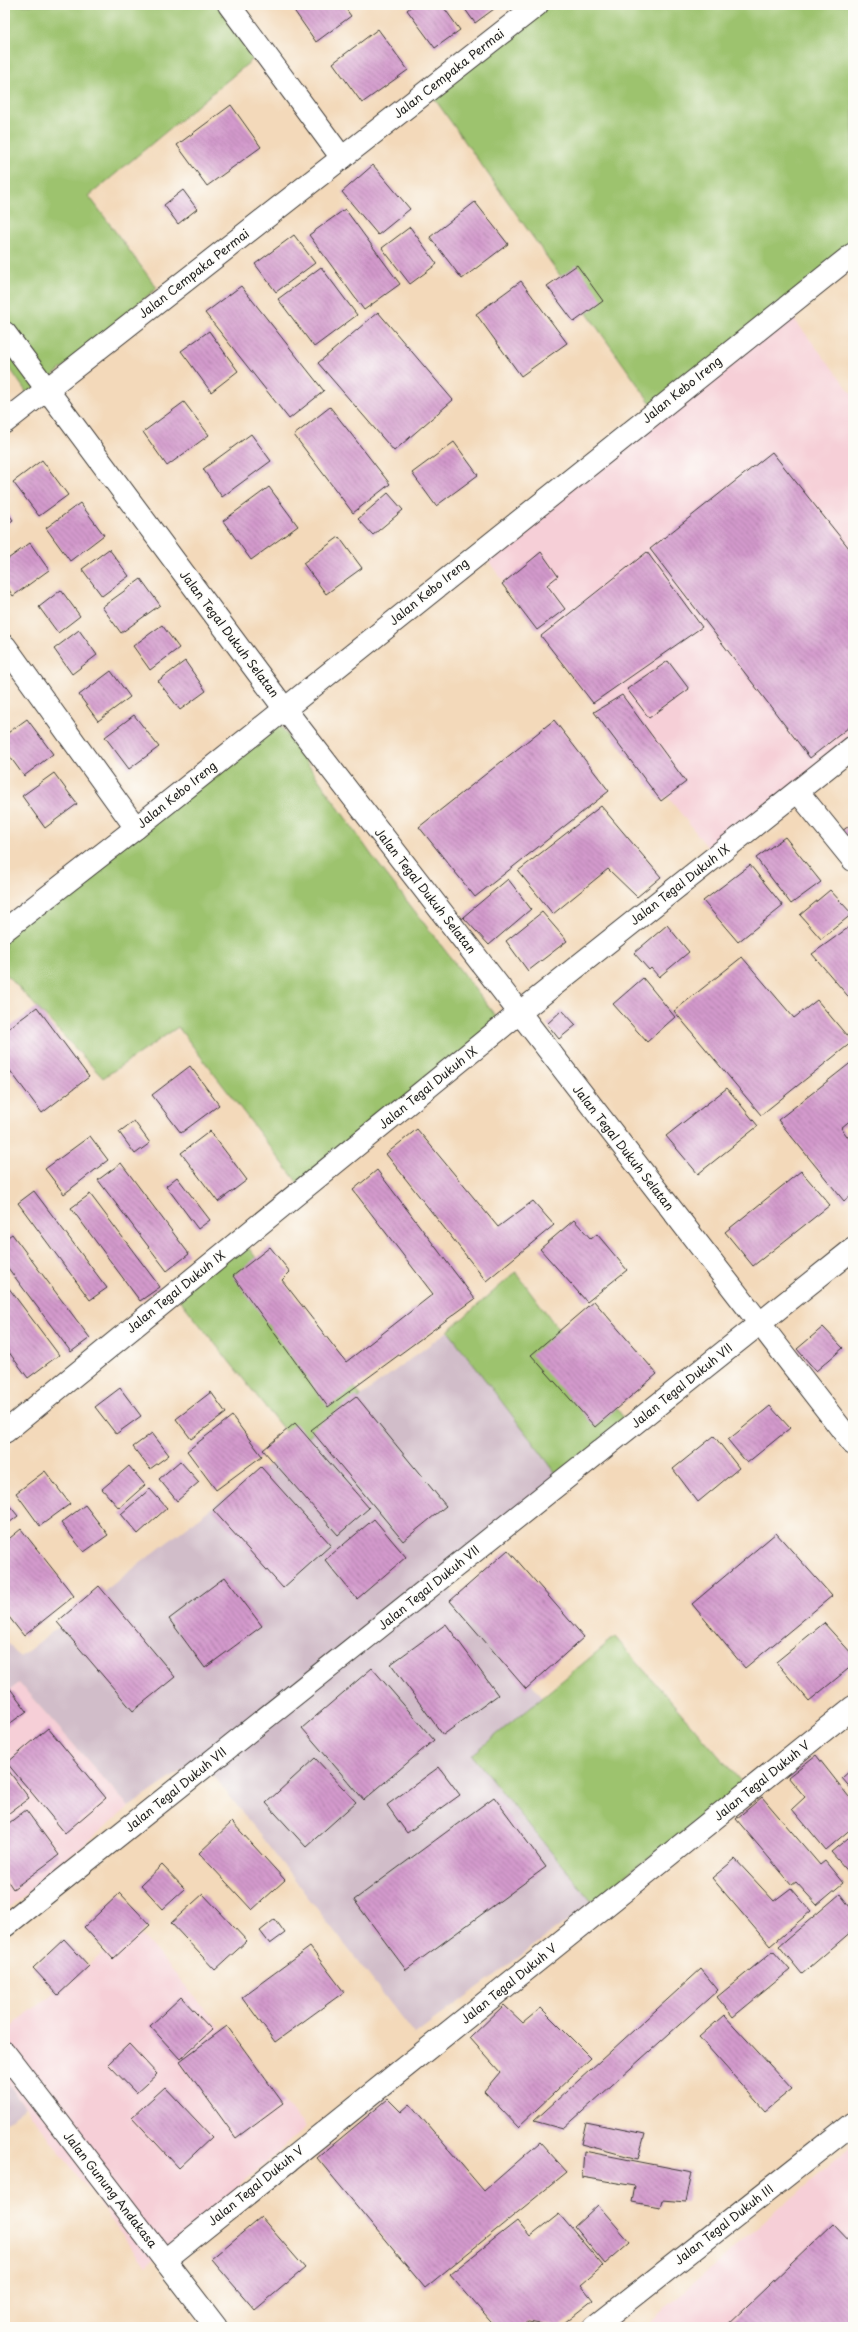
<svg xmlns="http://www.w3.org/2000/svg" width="858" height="2332" viewBox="0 0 858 2332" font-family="'Playpen Sans',sans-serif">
<defs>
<pattern id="building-back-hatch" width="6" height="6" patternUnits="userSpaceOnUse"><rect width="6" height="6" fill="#d39acc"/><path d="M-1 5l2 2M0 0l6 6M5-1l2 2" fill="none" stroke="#aa7da5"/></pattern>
</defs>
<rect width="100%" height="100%" fill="#fdfcf7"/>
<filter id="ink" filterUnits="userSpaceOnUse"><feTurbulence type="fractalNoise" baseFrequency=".025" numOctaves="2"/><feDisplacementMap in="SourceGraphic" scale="8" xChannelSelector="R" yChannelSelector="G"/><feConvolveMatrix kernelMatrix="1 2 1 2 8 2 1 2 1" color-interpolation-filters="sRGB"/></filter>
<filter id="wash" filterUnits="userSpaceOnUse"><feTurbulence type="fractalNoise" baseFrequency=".012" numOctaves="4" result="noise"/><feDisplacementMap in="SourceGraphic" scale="16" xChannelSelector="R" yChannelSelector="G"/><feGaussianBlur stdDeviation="0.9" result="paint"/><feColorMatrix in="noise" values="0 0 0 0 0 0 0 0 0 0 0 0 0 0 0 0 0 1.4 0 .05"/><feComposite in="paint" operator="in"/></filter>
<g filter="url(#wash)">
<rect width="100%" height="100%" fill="#f3d9ba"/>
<g fill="#f6cfd7">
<polygon points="784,306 853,395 853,737 712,853 585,692 478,547"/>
<polygon points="19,1683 129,1807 5,1911 5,1694"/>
<polygon points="136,1928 306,2128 146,2266 5,2080 5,2031"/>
<polygon points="853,2144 853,2327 644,2327"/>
</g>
<g fill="#d1bdc9">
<polygon points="448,1331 559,1477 437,1574 543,1697 472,1755 592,1902 415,2035 200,1758 129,1807 19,1683 5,1694 5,1639 20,1657 215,1505"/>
<polygon points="5,2080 25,2107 5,2123"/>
</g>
<g fill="#9dc36e" stroke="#5c7045">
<polygon points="5,5 232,5 264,50 89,196 157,288 29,396 5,361"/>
<polygon points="534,5 853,5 853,252 655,409 429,91"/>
<polygon points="269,709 373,857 504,1027 301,1187 178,1027 103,1078 5,973 5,929"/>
<polygon points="241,1238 361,1396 296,1445 176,1295"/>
<polygon points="516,1272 629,1425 559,1477 448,1331"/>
<polygon points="615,1637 744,1785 592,1902 472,1755"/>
</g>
<g id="blocks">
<g fill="url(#building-back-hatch)">
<polygon points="298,5 343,5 351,16 316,42 293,9"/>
<polygon points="413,5 442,5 460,30 435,48 407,10"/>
<polygon points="462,5 491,5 494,9 475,23"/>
<polygon points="378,29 408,70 362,103 333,63"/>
<polygon points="231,105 261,147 207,186 177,145"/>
<polygon points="373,165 410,209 378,235 342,192"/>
<polygon points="183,190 197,209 178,224 164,205"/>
<polygon points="475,202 508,244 462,279 430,237"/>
<polygon points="345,209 400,284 364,310 309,235"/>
<polygon points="410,227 437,264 410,284 382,248"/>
<polygon points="294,235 315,263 276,292 255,264"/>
<polygon points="577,265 603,301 574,322 547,286"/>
<polygon points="321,267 357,315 314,347 278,299"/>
<polygon points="521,281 567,343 521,376 476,314"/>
<polygon points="241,286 324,391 289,419 205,313"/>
<polygon points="378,312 453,400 394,451 318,363"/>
<polygon points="209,331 238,371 211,392 181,351"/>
<polygon points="184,402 209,435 167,466 143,432"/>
<polygon points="330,407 390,484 353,513 294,435"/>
<polygon points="251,434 271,461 222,497 203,469"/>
<polygon points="454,442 478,475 436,506 412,473"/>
<polygon points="772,452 853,553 853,724 810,758 650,549"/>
<polygon points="42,460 68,495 39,516 13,482"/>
<polygon points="269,487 298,526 251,560 223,521"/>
<polygon points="388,493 403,510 373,535 358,519"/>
<polygon points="80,503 104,535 70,561 46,528"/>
<polygon points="5,509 13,520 5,526"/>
<polygon points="339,537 362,568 326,594 303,563"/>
<polygon points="30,543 49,570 13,596 5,584 5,561"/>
<polygon points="109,549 129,576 102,596 82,569"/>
<polygon points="541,552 558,576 547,585 565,609 537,630 502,584"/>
<polygon points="647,552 702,627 593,703 541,636"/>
<polygon points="141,579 160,605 121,633 102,607"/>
<polygon points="61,590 80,616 58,633 39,607"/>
<polygon points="162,625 179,648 150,670 133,646"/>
<polygon points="79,630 97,655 72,674 54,649"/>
<polygon points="185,661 206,691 180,710 158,681"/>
<polygon points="668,661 689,689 649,718 627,689"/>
<polygon points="111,671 130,697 98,721 79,695"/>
<polygon points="622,695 686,782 661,801 594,712"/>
<polygon points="134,715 159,747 129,769 105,737"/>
<polygon points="27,719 53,754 24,776 5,750 5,735"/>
<polygon points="554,720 609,791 475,897 419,827"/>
<polygon points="54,773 77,804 45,828 22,796"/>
<polygon points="601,806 661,877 637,897 608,869 553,914 518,871"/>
<polygon points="853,823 853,845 842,831"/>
<polygon points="785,837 821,882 791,904 756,858"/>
<polygon points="750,865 783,906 738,942 703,901"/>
<polygon points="508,879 531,909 489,945 463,917"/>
<polygon points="830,890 852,914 821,939 800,915"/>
<polygon points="542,912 567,941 528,971 506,941"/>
<polygon points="667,925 689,952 659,977 651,968 649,970 634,953"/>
<polygon points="852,925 853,926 853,1002 812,954"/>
<polygon points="742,957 794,1018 817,1000 852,1042 761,1115 674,1011"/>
<polygon points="643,978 675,1017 647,1042 613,1004"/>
<polygon points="37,1007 89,1077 42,1113 5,1064 5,1031"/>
<polygon points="562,1010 576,1025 559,1039 547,1024"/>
<polygon points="853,1061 853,1118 841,1128 853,1144 853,1193 844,1201 778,1120"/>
<polygon points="190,1066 219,1105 181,1133 152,1095"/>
<polygon points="727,1088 758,1126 698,1174 666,1136"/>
<polygon points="134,1121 150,1143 135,1154 119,1132"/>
<polygon points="417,1129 498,1227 533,1201 554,1225 486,1281 386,1154"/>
<polygon points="210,1131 247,1180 218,1202 181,1153"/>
<polygon points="90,1136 108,1160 64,1194 45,1169"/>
<polygon points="121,1163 189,1254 167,1271 98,1180"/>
<polygon points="377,1170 475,1299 328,1407 233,1276 270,1247 290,1272 282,1280 346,1362 433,1294 353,1190"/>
<polygon points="801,1171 830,1205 753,1266 725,1232"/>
<polygon points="177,1177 210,1220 198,1229 166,1186"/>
<polygon points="34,1191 107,1288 90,1300 18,1203"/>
<polygon points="90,1194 160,1287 140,1301 71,1208"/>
<polygon points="574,1220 591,1239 597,1234 627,1270 587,1302 540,1249"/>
<polygon points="12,1234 90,1338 71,1352 5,1264 5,1239"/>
<polygon points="5,1283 59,1355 28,1378 5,1347"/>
<polygon points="594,1301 657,1374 595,1427 531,1355"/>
<polygon points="823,1327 843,1348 816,1371 797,1349"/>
<polygon points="120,1388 141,1416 116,1434 95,1407"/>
<polygon points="211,1392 226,1413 191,1439 176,1419"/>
<polygon points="356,1396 446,1506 403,1541 311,1430"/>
<polygon points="770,1406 790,1428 747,1463 728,1440"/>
<polygon points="232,1416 262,1456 216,1490 187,1451"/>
<polygon points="295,1423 369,1508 338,1535 263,1450"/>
<polygon points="152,1433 169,1455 150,1469 133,1447"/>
<polygon points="714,1436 739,1468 698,1502 673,1469"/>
<polygon points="180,1461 199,1482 177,1501 159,1479"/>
<polygon points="129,1466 145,1485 119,1508 102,1489"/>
<polygon points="261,1467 331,1545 283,1588 213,1510"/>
<polygon points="45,1471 70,1504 40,1526 16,1493"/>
<polygon points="150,1489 167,1508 138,1534 121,1514"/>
<polygon points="5,1500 18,1516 5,1526"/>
<polygon points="85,1505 108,1535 84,1552 61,1523"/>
<polygon points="374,1519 406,1557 357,1599 325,1560"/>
<polygon points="21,1529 74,1596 24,1636 5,1612 5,1542"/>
<polygon points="776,1533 832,1596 745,1668 692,1604"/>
<polygon points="508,1550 584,1637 526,1689 450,1601"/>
<polygon points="225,1577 262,1626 205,1668 169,1619"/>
<polygon points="99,1586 175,1677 133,1711 57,1622"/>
<polygon points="824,1623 853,1655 853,1665 809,1701 776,1662"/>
<polygon points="446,1624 498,1695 443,1735 391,1664"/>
<polygon points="372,1668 434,1740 364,1800 302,1728"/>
<polygon points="5,1682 27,1711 5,1727"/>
<polygon points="48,1728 106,1798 65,1833 7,1763"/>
<polygon points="816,1755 853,1802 853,1827 826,1850 792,1809 805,1797 788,1777"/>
<polygon points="315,1758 356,1802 306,1847 266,1803"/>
<polygon points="5,1766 29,1798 5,1816"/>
<polygon points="439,1767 460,1795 407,1833 387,1805"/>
<polygon points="853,1768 853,1791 842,1778"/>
<polygon points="494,1797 546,1867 406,1970 354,1900"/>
<polygon points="762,1797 820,1865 825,1861 843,1883 817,1905 796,1882 792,1885 736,1819"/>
<polygon points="26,1810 59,1855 13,1889 5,1877 5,1826"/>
<polygon points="232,1822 285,1880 252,1910 199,1853"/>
<polygon points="853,1834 853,1876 852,1876 831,1852"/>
<polygon points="735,1859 774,1901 791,1888 811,1911 770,1946 712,1878"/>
<polygon points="162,1865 185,1889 163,1909 141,1885"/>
<polygon points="120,1893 150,1925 113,1959 84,1927"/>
<polygon points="203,1894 247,1941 215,1970 171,1923"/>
<polygon points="840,1894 853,1911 853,1930 802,1974 779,1946"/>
<polygon points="275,1919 285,1933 270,1944 260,1931"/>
<polygon points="64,1939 89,1966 58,1995 33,1968"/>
<polygon points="310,1947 344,1992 275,2042 242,1997"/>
<polygon points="773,1951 790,1970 733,2017 717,1997"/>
<polygon points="701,1969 718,1990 563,2129 534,2121"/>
<polygon points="181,1997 212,2030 180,2059 150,2026"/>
<polygon points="504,2005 523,2023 541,2008 591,2058 518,2127 484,2091 500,2072 470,2038"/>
<polygon points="724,2015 792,2089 765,2111 699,2037"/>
<polygon points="227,2026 283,2103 236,2138 180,2061"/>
<polygon points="129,2044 157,2074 136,2093 108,2064"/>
<polygon points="165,2087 212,2137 179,2168 132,2117"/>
<polygon points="388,2099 401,2112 410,2104 484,2191 540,2142 567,2172 425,2288 317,2158"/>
<polygon points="586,2122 645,2134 638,2159 581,2144"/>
<polygon points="584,2151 692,2172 686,2202 662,2200 660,2207 632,2202 635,2186 582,2177"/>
<polygon points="598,2205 630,2242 605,2264 574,2227"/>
<polygon points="559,2214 603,2266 581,2285 593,2300 559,2327 528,2322 521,2327 495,2327 450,2274 517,2221 530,2237"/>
<polygon points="261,2217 305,2268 255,2310 211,2259"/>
<polygon points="833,2224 853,2245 853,2327 725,2327"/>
</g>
</g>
</g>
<g filter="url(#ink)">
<use href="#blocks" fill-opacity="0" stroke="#3c3834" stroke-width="1"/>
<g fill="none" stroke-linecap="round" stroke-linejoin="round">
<g stroke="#3c3834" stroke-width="24">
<g id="minor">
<polyline points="229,5 342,158"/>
<polyline points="5,333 284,708 853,1444"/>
<polyline points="5,422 537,5"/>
<polyline points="5,646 136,828"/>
<polyline points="798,792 853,860"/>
<polyline points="5,930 136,828 853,254"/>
<polyline points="5,1432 519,1013 853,747"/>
<polyline points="5,1926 853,1249"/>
<polyline points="5,2053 216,2327"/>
<polyline points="165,2260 853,1707"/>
<polyline points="595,2327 853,2123"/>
</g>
</g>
<use href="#minor" stroke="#fff" stroke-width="22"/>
</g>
</g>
<g text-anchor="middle" stroke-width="3" stroke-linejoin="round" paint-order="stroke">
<g font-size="12" fill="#1c1c1c" stroke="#fdfcf7">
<text transform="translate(449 74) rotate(-38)" y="4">Jalan Cempaka Permai</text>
<text transform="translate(194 274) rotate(-38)" y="4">Jalan Cempaka Permai</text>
<text transform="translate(682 390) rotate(-39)" y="4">Jalan Kebo Ireng</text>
<text transform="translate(429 592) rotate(-39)" y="4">Jalan Kebo Ireng</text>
<text transform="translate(229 634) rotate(53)" y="4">Jalan Tegal Dukuh Selatan</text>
<text transform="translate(177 795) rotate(-39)" y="4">Jalan Kebo Ireng</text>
<text transform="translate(680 885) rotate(-38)" y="4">Jalan Tegal Dukuh IX</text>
<text transform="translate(425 891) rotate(52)" y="4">Jalan Tegal Dukuh Selatan</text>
<text transform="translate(428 1088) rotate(-39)" y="4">Jalan Tegal Dukuh IX</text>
<text transform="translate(623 1148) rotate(52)" y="4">Jalan Tegal Dukuh Selatan</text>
<text transform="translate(176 1292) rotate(-39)" y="4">Jalan Tegal Dukuh IX</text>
<text transform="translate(682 1386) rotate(-39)" y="4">Jalan Tegal Dukuh VII</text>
<text transform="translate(429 1588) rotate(-39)" y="4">Jalan Tegal Dukuh VII</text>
<text transform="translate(762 1781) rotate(-39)" y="4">Jalan Tegal Dukuh V</text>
<text transform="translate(176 1790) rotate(-39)" y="4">Jalan Tegal Dukuh VII</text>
<text transform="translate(509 1984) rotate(-39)" y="4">Jalan Tegal Dukuh V</text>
<text transform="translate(256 2186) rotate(-39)" y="4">Jalan Tegal Dukuh V</text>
<text transform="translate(110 2190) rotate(52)" y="4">Jalan Gunung Andakasa</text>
<text transform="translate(724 2225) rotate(-38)" y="4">Jalan Tegal Dukuh III</text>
</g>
</g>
<rect width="858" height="2332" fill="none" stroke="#fdfcf7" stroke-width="20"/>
</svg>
